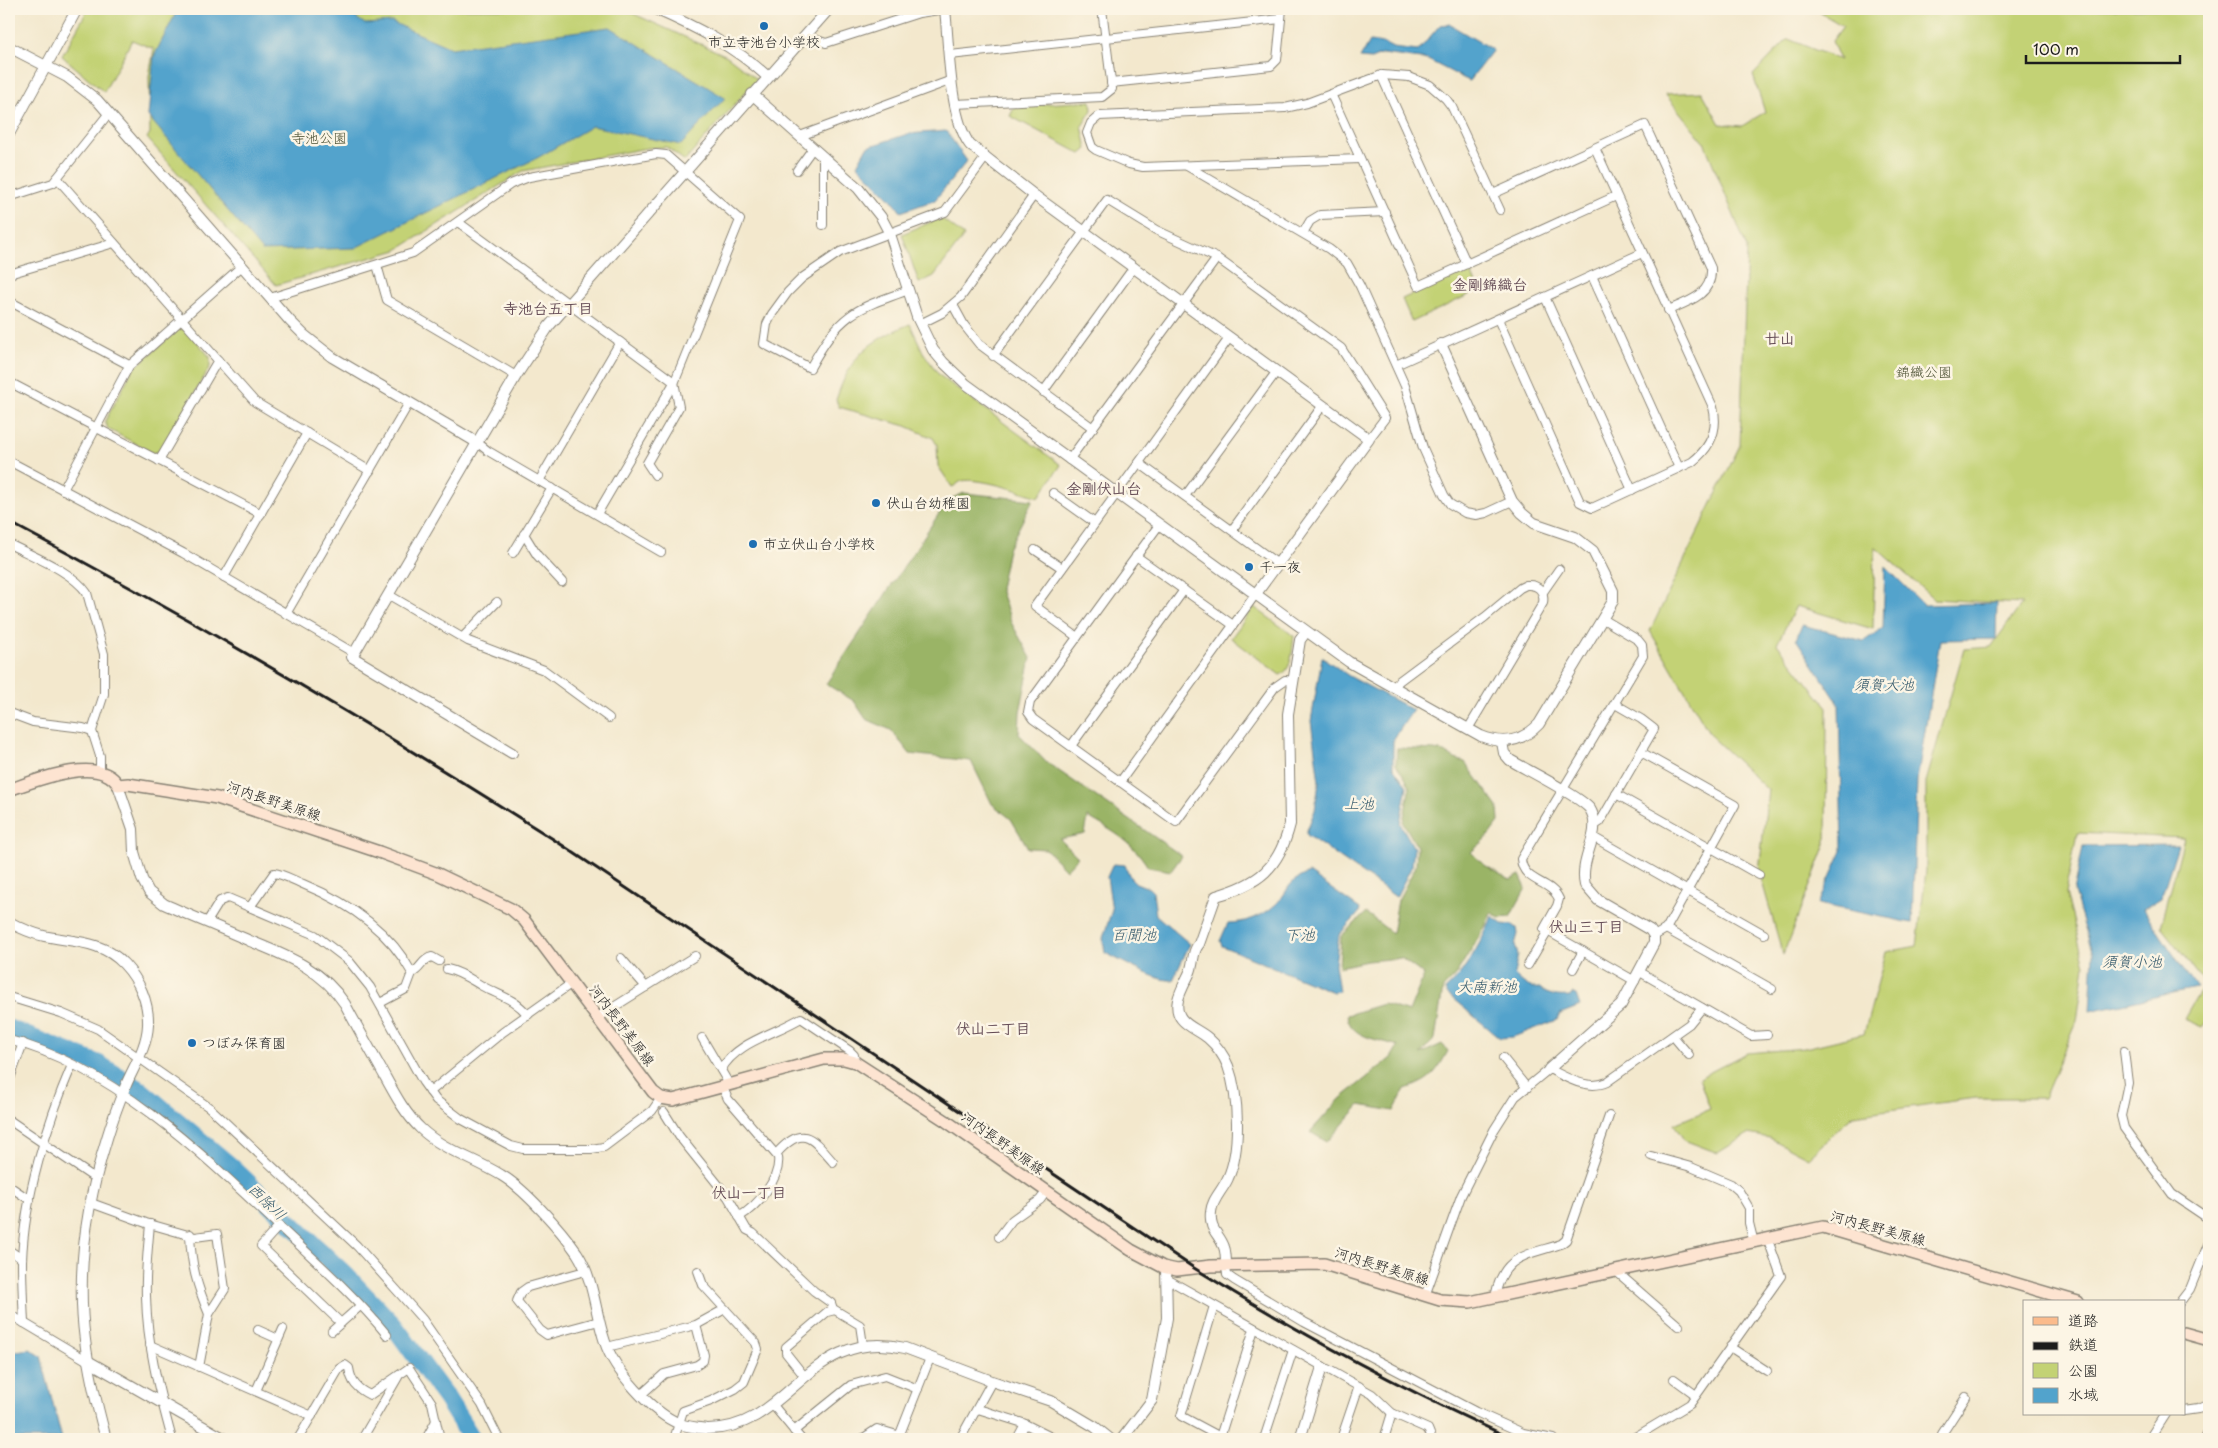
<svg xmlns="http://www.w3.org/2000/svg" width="2218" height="1448" viewBox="0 0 2218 1448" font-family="'Playpen Sans','Klee One',sans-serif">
<rect width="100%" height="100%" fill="#fcf5e5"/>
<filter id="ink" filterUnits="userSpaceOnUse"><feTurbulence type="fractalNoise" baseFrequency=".02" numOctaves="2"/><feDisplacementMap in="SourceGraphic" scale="10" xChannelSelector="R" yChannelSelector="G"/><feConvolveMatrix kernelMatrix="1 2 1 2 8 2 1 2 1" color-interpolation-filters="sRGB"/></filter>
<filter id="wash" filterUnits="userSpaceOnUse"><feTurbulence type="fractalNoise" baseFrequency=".0096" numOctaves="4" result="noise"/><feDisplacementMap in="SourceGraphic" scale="20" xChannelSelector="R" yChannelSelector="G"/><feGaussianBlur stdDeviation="1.12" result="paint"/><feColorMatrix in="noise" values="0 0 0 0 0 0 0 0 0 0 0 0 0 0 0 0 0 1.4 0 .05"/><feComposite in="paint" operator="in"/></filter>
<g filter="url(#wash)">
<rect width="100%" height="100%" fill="#f3e8cd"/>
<g fill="#c3d274" stroke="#707748">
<polygon points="88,9 623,9 727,56 757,79 685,161 666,147 647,148 523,171 397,250 276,285 147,138 150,133 149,76 154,49 132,40 104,92 62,56"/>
<polygon points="1814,9 2209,9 2209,1019 2202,1027 2184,1019 2205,983 2161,927 2184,838 2077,833 2066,893 2085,965 2077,1021 2044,1098 1975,1098 1853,1115 1808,1158 1770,1138 1748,1134 1718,1153 1684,1140 1674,1124 1710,1109 1699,1078 1747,1053 1805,1048 1864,1034 1886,952 1917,946 1926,871 1926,782 1964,649 1991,647 2022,604 1934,599 1875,547 1873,629 1796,606 1777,644 1827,707 1826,844 1783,955 1759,871 1768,790 1711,736 1650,631 1740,445 1747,248 1704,142 1665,94 1702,92 1720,124 1742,126 1765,112 1753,75 1788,39 1840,60 1832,41 1843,26"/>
<polygon points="1091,101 1092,110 1082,126 1087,149 1081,154 1010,116 1015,106"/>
<polygon points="941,218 964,236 934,276 919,283 902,234"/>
<polygon points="1469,268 1479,290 1412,322 1402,299"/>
<path d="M910,324L923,352L939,375L1061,465L1039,497C1022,492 979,477 962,481C959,482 955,486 952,487L938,466L937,445L933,438L906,426L839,407L836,400C851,355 867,342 910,324Z"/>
<polygon points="179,329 186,329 210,357 210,367 161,451 153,453 108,429 105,421 133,369"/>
<path d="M1254,607L1294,636C1292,648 1293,670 1280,675L1231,638Z"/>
</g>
<g fill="#9ab466" stroke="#5b6841">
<path d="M964,493L1033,500L1008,549L1000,589L1012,624L1031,658L1020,712L1019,734L1046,762L1182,856L1171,871L1148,867C1132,841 1114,832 1088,817L1085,834L1060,839L1078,857L1066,870L1046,849L1028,848L1011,819L992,804L971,761L910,754L891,730L866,719L854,701L826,684L948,500Z"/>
<path d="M1397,748L1434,750L1444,752L1455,759L1465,762L1498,807L1499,822L1485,840L1471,852L1483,864L1510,880L1520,875L1526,888L1510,917L1499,918L1491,912L1484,929L1454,977L1443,988L1435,1039L1420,1054L1442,1044L1448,1051C1436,1073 1431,1081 1405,1089L1394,1111L1360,1105L1327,1142L1310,1132L1340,1099L1391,1058L1398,1046C1380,1039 1350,1039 1347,1015L1383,1004L1409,1012L1424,975L1401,958L1367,961L1339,967L1341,936L1366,913L1392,933L1398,900L1416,866L1417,847L1403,822L1410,786L1396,764Z"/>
</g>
<g fill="#52a3cc" stroke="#376074">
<polygon points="178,9 350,9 352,15 365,24 392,22 451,48 610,27 725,98 681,145 592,126 539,157 355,248 262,251 148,116 154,56"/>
<polygon points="1449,24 1493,50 1469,81 1428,60 1383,54 1371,59 1360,58 1370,41 1383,43 1393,48 1418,51 1440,25"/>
<polygon points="946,131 967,161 935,200 901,212 891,199 857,165 867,147 908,134"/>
<polygon points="1885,566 1924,605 1997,603 1996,639 1940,640 1917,780 1912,923 1818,904 1842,851 1839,704 1796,639 1802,625 1864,641 1883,628"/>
<polygon points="1322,657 1349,676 1413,710 1393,740 1393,767 1407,786 1400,823 1414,848 1412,866 1396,897 1307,835 1307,830 1315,810 1319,782 1311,721"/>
<polygon points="2178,845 2161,898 2143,909 2196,988 2090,1011 2093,954 2074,892 2083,846"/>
<path d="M1113,864L1125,865L1130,877L1136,883L1149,888L1153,892L1156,915L1190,944L1173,980C1156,982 1121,960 1105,953L1103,938L1112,910L1107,877Z"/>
<path d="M1309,873L1360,909L1359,913L1339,935L1335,964L1339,991L1333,992L1222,946L1220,941L1228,923C1245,923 1262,917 1275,905C1291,890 1284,883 1309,873Z"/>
<path d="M1492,916L1502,924L1513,925L1517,928L1518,934L1515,945L1518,955L1514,974C1521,981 1529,990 1540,988C1547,996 1559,997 1570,996L1572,993L1576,995L1580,1006L1560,1014L1557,1020L1513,1037L1500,1038L1446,993L1445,990C1463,974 1484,939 1492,916Z"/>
<polygon points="30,1349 41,1356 62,1439 9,1439 9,1352"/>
</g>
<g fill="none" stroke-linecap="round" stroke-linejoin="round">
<polyline stroke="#52a3cc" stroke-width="19" points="9,1029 98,1064 140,1090 230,1166 347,1277 394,1326 447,1399 472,1439"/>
</g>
</g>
<g filter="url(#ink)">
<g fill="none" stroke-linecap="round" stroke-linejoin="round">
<g stroke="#888274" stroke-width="10">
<g id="minor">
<polyline points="805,36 826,43 919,13 946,9"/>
<polyline points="950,55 1281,19"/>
<polyline points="1381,75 1467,264"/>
<polyline points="1111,83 1271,66 1277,60 1282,9"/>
<polyline points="1331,94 1418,286 1616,196"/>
<polyline points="955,104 1102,97 1112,89 1102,9"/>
<polyline points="800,136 952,80"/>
<polyline points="1360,159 1143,167 1129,164 1096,150 1092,147 1087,133 1091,123 1099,116 1285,108 1307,103 1382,75 1409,77 1430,85 1446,99 1452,107 1500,210"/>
<polyline points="1187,166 1329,249 1347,263 1360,286 1405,386 1423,448 1444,495 1450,504 1465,513 1476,515 1486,513 1512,501"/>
<polyline points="797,170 813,148"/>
<polyline points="57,178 255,402 370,471"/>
<path d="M1493,194L1645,125L1711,268C1713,295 1688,302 1668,310"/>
<polyline points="9,197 53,183 109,113"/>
<polyline points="458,222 674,382 679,407 647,463 655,475"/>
<polyline points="823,225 823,157"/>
<polyline points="1303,233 1310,221 1320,215 1385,212"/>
<polyline points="377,265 387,300 516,376"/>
<polyline points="9,274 114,243"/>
<polyline points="1592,276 1679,468"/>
<path d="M909,290C852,310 840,314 810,368L764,344L767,324L772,314L788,292L802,278L840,252L945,212L985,158"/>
<polyline points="1545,297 1632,490"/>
<polyline points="270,298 413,253 511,184 529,177 656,154 666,155 740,220 675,381 597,514"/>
<polyline points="9,301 129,365"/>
<polyline points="953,305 964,325 979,344 1093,428"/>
<path d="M1498,319L1580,502L1592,508L1692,462C1710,448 1719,430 1713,407L1595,148"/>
<polyline points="920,324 942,313 961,297 1034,195"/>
<polyline points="993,356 1107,200 1156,230 1217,258 1341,348 1385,418 1369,439"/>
<polyline points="1396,365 1642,253"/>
<polyline points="9,382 261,514"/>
<polyline points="1043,392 1134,267"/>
<polyline points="478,443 488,451 661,552"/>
<polyline points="1069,460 1217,258"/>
<polyline points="9,461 183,553 354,653"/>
<polyline points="159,461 218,360"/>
<polyline points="1139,463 1278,564"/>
<polyline points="539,481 620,342"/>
<polyline points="63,490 129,366 242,266"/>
<polyline points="1053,493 1095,523"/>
<polyline points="1185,496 1277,371"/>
<polyline points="1159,525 1030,702 1028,712 1033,719 1176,822 1275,687 1285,680 1293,681"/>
<polyline points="1232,530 1323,405"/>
<polyline points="524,534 537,555 562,582"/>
<path d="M9,544C32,556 72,571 87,593L104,654V694L92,731L100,756V771"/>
<polyline points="1035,550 1062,568"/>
<polyline points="513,553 552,488"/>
<polyline points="1136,556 1233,625"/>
<polyline points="224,577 307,433"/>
<polyline points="1543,592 1559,569"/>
<polyline points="389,595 468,641 544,670 609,718"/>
<polyline points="286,614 409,403"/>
<path d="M1603,619L1638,640L1642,645L1643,656L1521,859C1523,883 1551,880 1559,899L1557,906L1544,929L1635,981"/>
<polyline points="463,637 497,602"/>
<polyline points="1077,637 1035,606 1230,337"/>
<path d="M1394,688L1399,681L1485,617L1520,588L1526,585C1538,584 1545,591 1543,603L1468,729"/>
<polyline points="9,713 33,722 83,728 92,731"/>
<polyline points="1071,746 1184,590"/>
<polyline points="1641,752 1735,805 1666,929 1654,936"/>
<polyline points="1120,782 1255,595"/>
<polyline points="1616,794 1759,875"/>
<polyline points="1595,825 1600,822 1654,729 1641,719 1615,704"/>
<polyline points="1593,837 1764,934"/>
<path d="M250,907L274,873C283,874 293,880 303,884C347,902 389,930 412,973L406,989L380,1003"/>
<polyline points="207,922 220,901 228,898 315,935 349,961 370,987 423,1082 436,1100 461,1119 511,1146 523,1149 591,1149 604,1147 652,1111 661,1098"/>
<polyline points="1666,929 1772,989"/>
<polyline points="621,958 646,987"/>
<polyline points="1528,965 1548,931"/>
<path d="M447,969C461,972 470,979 482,986C500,996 514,998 528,1015"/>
<polyline points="1573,969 1583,951"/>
<polyline points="1640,972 1751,1036 1767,1035"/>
<path d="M412,973C421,969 422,959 432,957L439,961"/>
<polyline points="9,997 61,1013 98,1029 210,1108 357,1246 401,1295 423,1320 482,1405 499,1439"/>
<polyline points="598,1017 695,956"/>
<polyline points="1673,1036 1689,1055"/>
<polyline points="702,1038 729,1084"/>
<path d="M9,1040C113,1066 207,1158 283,1230C319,1264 356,1297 387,1335"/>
<polyline points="2124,1051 2128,1083 2121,1116 2124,1128 2172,1194 2209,1219"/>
<polyline points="1503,1058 1527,1088"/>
<path d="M721,1070C736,1042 775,1034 801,1018L850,1051L854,1055L855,1062"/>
<polyline points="9,1081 23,1043"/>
<path d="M722,1086L728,1099L778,1157C781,1179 757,1206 739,1217"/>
<polyline points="430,1092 503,1032 572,983"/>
<polyline points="664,1112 679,1136 728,1197 747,1230 753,1233 814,1291 831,1303 833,1309"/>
<polyline points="9,1120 96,1179"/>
<path d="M777,1153C803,1124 812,1138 833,1162"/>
<polyline points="1651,1156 1691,1167 1731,1184 1739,1191 1749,1208 1749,1223 1754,1243"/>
<polyline points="9,1186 30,1200"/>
<polyline points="91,1203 146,1223 195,1237 217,1234 225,1289 209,1314 199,1367"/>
<path d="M150,1224C148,1248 145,1272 146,1296C147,1345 159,1392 172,1439"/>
<polyline points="279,1226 261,1246 341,1323"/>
<path d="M190,1234C191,1265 197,1286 209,1314"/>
<polyline points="999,1237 1012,1220 1040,1200 1046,1192"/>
<polyline points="9,1250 22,1259"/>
<polyline points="1226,1266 1227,1275 1234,1280 1304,1322 1476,1412 1523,1433 1553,1439"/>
<polyline points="585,1271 528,1287 521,1292 517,1301 540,1330 547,1335 599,1321"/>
<polyline points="1617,1272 1679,1326"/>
<polyline points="1167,1279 1372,1394 1392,1413 1428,1429 1432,1439"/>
<path d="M1425,1296L1461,1196L1494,1130L1515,1097L1549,1069C1566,1077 1587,1091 1607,1082L1689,1024L1702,1008"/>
<path d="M1495,1297C1503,1255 1525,1256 1561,1244L1566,1240L1609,1116"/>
<polyline points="2180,1302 2190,1289 2209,1242"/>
<polyline points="1214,1306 1181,1416 1224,1439"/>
<polyline points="9,1314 88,1361"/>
<path d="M24,1323C23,1302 22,1282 22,1261C24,1198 47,1123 72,1065"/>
<polyline points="258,1330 278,1339"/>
<polyline points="332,1331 360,1306"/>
<polyline points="150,1345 312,1416"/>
<polyline points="607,1347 696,1325 725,1309"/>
<polyline points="1730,1347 1767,1371"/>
<polyline points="805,1377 786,1353 786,1347 827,1312 835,1310 860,1325 863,1345"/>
<polyline points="1674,1379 1696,1395"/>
<polyline points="256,1391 283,1329"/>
<polyline points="642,1394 664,1374 697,1365 703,1361 704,1355 696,1325"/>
<polyline points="772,1404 801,1439"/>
<polyline points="978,1409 1023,1423 1055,1439"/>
<polyline points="2184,1411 2198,1409 2209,1404"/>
<polyline points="794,1431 851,1385 885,1376 918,1389"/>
<polyline points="1220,1437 1254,1329"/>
<path d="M298,1439L339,1369L345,1365L349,1368C351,1382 357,1389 370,1395L409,1368L432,1403L440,1439"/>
<polyline points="362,1439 398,1377"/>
<polyline points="426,1439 436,1421"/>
<polyline points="674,1439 683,1411 711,1401 735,1389 744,1382 758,1349 756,1343 703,1285 698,1271"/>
<polyline points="862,1439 877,1429 897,1435 900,1434 930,1358"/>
<polyline points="960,1439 992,1381"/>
<polyline points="1017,1439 1025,1424"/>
<polyline points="1264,1439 1293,1350"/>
<polyline points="1341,1439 1359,1386"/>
<polyline points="1384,1439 1392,1413"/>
<polyline points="1632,1439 1690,1404 1781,1276 1768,1240"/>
<polyline points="1943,1439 1942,1434 1966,1397"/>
<polyline points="2149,1439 2165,1414"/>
</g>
</g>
<g stroke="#888274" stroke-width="12">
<g id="tertiary">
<path d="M655,9C696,27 734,46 768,77"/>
<path d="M945,9C949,45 949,117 970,145L1034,195L1369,439L1255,595"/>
<polyline points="9,47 67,77 97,100 290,321 304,335 332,357 478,443"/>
<path d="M752,94L858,188L881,217L890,234L917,317L933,350L943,362L966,384L1349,662L1481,736C1503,745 1522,742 1539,724L1613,601V591L1593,551L1575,537L1534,523L1522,513L1512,501L1441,344"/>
<polyline points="9,134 77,9"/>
<path d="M1502,742L1504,753L1510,760C1527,770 1581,797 1590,809C1595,817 1595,827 1593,836C1589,852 1581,868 1585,885L1598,900L1650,930L1654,936V943L1621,1005L1549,1069"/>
<polyline points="512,753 352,657 516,376 549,326 829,9"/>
<path d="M118,785L133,829L134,852L142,879L149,892L164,904C193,917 221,928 250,941C287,956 322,969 345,1004C357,1027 370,1049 382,1071C393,1091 404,1113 421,1129C443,1150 475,1159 501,1175C525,1189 561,1230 577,1253C594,1279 595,1313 605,1342C614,1370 652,1413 680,1424C688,1427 699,1428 708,1429C791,1429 807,1326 905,1348L992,1381L1051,1401L1095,1427L1110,1439"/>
<path d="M9,922C20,928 31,933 44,936C72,942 102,940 124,964C139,980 149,1002 148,1025C147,1047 134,1066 126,1085C119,1102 112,1121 107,1138C87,1202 76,1273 85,1340C89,1374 97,1406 106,1439"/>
<path d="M1226,1266C1226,1260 1226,1252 1224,1247C1219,1233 1209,1231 1211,1212C1212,1199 1223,1190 1228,1178C1241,1150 1239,1096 1228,1066C1224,1056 1216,1045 1208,1038C1195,1027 1173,1023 1178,1000C1180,991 1186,981 1190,972C1194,963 1192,951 1199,944L1216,896C1259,884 1279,868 1290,824L1288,714L1300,640L1306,632"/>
<polyline points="88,1361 225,1439"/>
<polyline points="1122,1439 1152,1400 1167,1318 1166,1268"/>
<polyline points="1300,1439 1322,1367"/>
</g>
</g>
<g stroke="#888274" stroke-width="14">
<g id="secondary">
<path d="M9,790C34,781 100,754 118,785L128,784L217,798L379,852L438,874L511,909L524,920L653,1092L661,1098L673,1100L824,1059H844L855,1062L946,1121L1131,1250L1163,1267L1177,1270L1211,1266L1324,1264L1440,1300L1470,1302L1823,1227L2078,1302"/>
<polyline points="2184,1333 2209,1340"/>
</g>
</g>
<g stroke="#888274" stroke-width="15">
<polyline id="primary" points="2208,1439 2209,1436"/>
</g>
<use href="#minor" stroke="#fff" stroke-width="8"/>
<use href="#tertiary" stroke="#fff" stroke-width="10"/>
<use href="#secondary" stroke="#fde4d1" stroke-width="11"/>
<use href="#primary" stroke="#fbbb8c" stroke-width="12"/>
<path stroke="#1c1c1c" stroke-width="3" d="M9,522C194,620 376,727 553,839L1194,1268C1297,1332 1402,1389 1513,1439"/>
</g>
</g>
<g fill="#1f6fb2" stroke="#fcf5e5" stroke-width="2">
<circle cx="764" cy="26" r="5"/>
<circle cx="876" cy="503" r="5"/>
<circle cx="753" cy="544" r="5"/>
<circle cx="1249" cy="567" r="5"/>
<circle cx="192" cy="1043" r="5"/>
</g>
<g text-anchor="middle" stroke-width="5" stroke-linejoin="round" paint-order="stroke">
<g font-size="14" fill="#1c1c1c" stroke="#fcf5e5" text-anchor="start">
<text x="764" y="47" text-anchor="middle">市立寺池台小学校</text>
<text x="886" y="508">伏山台幼稚園</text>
<text x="763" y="549">市立伏山台小学校</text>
<text x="1259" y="572">千一夜</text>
<text x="202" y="1048">つぼみ保育園</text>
</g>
<g font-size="14" fill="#4e5336" stroke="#fcf5e5">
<text x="319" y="143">寺池公園</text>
<text x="1924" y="377">錦織公園</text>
</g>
<g font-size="14" fill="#1c1c1c" stroke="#fcf5e5">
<text transform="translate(274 801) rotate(18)" y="5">河内長野美原線</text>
<text transform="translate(622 1025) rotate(53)" y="5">河内長野美原線</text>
<text transform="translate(1003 1143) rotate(35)" y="5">河内長野美原線</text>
<text transform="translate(1878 1228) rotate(15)" y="5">河内長野美原線</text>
<text transform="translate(1382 1266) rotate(17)" y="5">河内長野美原線</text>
</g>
<g font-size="15" font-weight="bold" fill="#654c56" stroke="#fcf5e5">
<text x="1490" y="290">金剛錦織台</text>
<text x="548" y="314">寺池台五丁目</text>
<text x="1780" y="344">廿山</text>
<text x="1104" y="494">金剛伏山台</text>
<text x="1586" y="932">伏山三丁目</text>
<text x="993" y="1034">伏山二丁目</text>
<text x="749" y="1198">伏山一丁目</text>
</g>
<g font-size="15" font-style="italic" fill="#34596b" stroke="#fcf5e5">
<text x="1884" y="690">須賀大池</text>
<text x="1359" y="809">上池</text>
<text x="1134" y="940">百聞池</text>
<text x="1300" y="940">下池</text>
<text x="2132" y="967">須賀小池</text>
<text x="1487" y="992">大南新池</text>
<text transform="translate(267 1202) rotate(44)" y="5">西除川</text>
</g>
</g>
<rect width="2218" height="1448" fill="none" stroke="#fcf5e5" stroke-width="30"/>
<rect x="2023" y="1300" width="162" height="115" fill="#fcf5e5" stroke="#a29e95"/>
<rect x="2033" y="1317" width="25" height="8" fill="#fbbb8c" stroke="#a29e95"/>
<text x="2068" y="1326" font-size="15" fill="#1c1c1c">道路</text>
<rect x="2033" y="1342" width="25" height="8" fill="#1c1c1c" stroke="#a29e95"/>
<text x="2068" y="1350" font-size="15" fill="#1c1c1c">鉄道</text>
<rect x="2033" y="1363" width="25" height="15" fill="#c3d274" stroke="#a29e95"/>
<text x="2068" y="1376" font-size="15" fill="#1c1c1c">公園</text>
<rect x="2033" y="1388" width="25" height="15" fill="#52a3cc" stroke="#a29e95"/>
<text x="2068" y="1400" font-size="15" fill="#1c1c1c">水域</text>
<path d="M2026 55v8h154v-8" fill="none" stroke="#1c1c1c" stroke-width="2.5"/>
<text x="2033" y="55" font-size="15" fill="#1c1c1c" stroke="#fcf5e5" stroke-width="4" paint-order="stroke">100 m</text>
</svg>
